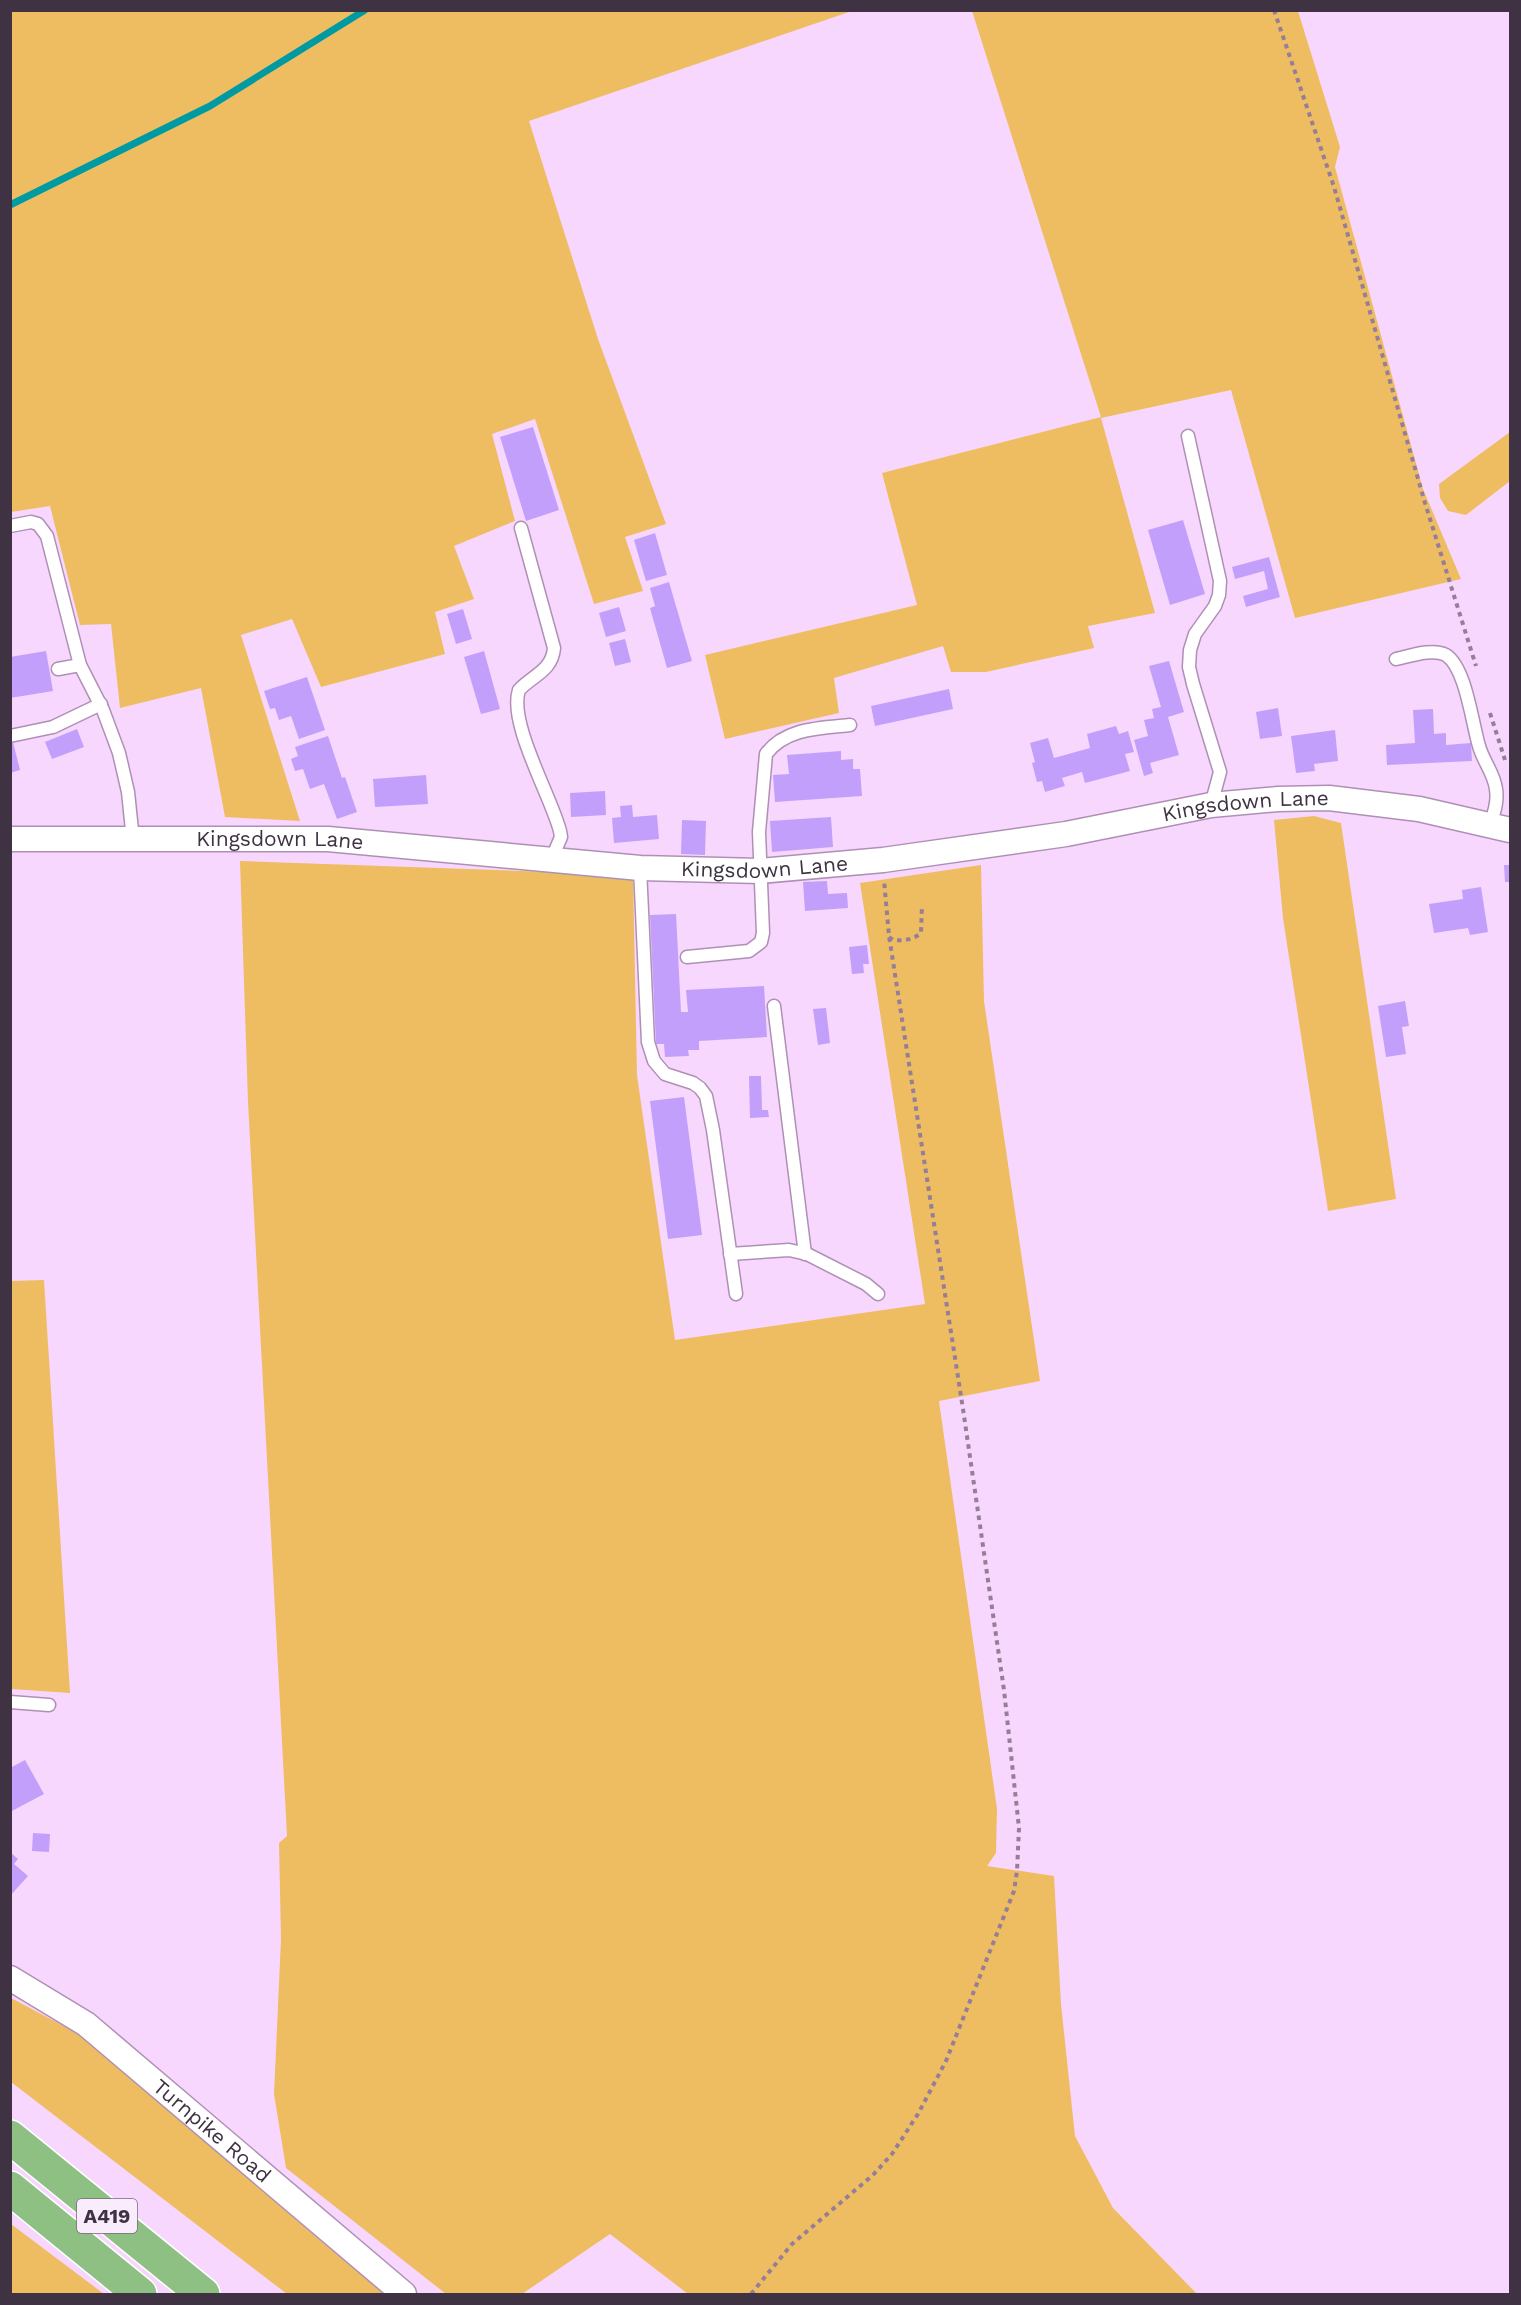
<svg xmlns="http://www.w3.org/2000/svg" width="1521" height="2305" viewBox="0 0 1521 2305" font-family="'Work Sans',sans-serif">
<rect width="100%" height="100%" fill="#f8d7fe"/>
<g fill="#efbd61">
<polygon points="11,10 852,11 529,121 598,339 666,524 625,537 643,591 594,604 535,419 492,434 515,521 454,546 474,599 435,612 445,654 321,687 292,619 241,635 300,821 225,817 201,688 120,708 111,624 80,625 50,506 11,512"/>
<polygon points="972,11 1298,11 1340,147 1335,167 1423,489 1461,579 1295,618 1231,390 1101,418 1155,613 1088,626 1094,648 986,672 951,672 943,646 834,678 839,713 725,739 705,655 917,605 882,473 1101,417"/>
<polygon points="1510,432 1510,481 1466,515 1448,511 1440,498 1439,484"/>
<polygon points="1314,816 1341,823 1396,1199 1328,1211 1283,918 1274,820"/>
<polygon points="240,861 633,875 637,1075 675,1340 925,1304 860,883 981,865 984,1001 1040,1381 939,1401 997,1809 996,1853 987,1866 1054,1876 1061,2004 1075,2136 1113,2208 1197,2294 688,2294 610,2234 522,2294 446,2294 286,2168 274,2094 281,1939 279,1843 287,1836 248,1102"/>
<polygon points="44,1280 70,1693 11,1689 11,1281"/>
<polygon points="11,1998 77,2033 385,2294 287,2294 11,2082"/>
<polygon points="11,2224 104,2294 11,2294"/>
</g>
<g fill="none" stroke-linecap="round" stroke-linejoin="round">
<polyline stroke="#009ba2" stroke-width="7" points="10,205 210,106 365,10"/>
</g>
<g fill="#c29ffb">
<polygon points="533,427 559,510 526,521 500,437"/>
<polygon points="1183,520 1205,594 1170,605 1148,530"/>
<polygon points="655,533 667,575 646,581 634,540"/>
<polygon points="1269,557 1280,597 1246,607 1243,596 1268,589 1264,571 1235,579 1232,567"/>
<polygon points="669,582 692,661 667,668 650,608 655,606 650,588"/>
<polygon points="619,607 626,631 606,637 599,613"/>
<polygon points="463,609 472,639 456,644 447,614"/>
<polygon points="625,639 631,662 615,666 609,643"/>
<polygon points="46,651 53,691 10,698 10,657"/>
<polygon points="484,651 500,709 481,714 464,657"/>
<polygon points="1169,661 1184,712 1168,717 1179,755 1150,763 1153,773 1144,776 1134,740 1148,736 1144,720 1154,718 1152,709 1161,707 1149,666"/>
<polygon points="307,677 325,730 299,739 291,716 279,720 275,708 270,709 264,691"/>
<polygon points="949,689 953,709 875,726 871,706"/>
<polygon points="1278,708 1282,736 1260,739 1256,712"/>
<polygon points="1433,709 1434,734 1446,733 1446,745 1471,743 1472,761 1387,765 1386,745 1415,743 1413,710"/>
<polygon points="1116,726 1119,734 1128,731 1134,752 1125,754 1130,771 1085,783 1082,772 1062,778 1065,786 1045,792 1042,781 1037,782 1032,763 1035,762 1030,743 1048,738 1054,758 1090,748 1087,734"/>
<polygon points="77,729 84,747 52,759 45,742"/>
<polygon points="1335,730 1338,761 1314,764 1315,771 1296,773 1291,736"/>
<polygon points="328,736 342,778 345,777 357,812 337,819 324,784 310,789 303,769 295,771 291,759 298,756 295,747"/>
<polygon points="13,742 20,770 10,773 10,743"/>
<polygon points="841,751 841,760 853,759 853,769 860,769 862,796 775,802 773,775 789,774 787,755"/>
<polygon points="426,775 428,804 375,807 373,779"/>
<polygon points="605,791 606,815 571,817 570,793"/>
<polygon points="632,805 633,817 657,815 659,839 614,843 612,818 621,817 620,806"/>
<polygon points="831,817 833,847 772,852 770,821"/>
<polygon points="682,820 706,821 705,855 681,854"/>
<polygon points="1504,865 1510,865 1510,882 1505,882"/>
<polygon points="827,881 828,894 847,893 848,908 805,911 803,882"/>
<polygon points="1481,887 1488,932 1470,935 1468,928 1434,933 1429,904 1463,899 1462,890"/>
<polygon points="676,914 681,1012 688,1012 686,990 764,986 767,1037 699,1041 699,1050 688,1050 689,1056 665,1057 664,1044 656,1044 650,915"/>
<polygon points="867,945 869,964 863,964 864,973 852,974 849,947"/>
<polygon points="1405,1001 1409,1026 1402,1027 1406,1054 1386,1057 1378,1006"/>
<polygon points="826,1008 830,1043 818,1045 813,1009"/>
<polygon points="749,1076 761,1076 762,1110 768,1110 769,1117 750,1118"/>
<polygon points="684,1097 702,1235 668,1239 650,1101"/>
<polygon points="25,1760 44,1794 10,1812 10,1768"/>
<polygon points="33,1833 50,1834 49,1852 32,1851"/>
<polygon points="10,1852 18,1859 14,1864 28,1876 10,1896"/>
</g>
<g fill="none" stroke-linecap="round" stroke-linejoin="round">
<g stroke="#af90b5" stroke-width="15">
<g id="service">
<polyline points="1188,436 1220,581 1219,595 1215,606 1195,634 1190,650 1189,667 1193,684 1220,772 1211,805"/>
<polyline points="10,526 31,522 38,524 47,536 80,665 103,710 119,753 128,792 133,840"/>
<path d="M521,528L554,648C552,671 533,675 519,690C508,723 551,796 560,831L561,837L552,858"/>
<path d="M1396,659C1410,656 1433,648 1446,655C1466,668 1472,723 1479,746C1483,761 1494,773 1496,789C1498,802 1494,813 1490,825"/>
<polyline points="58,669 80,665"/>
<polyline points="10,736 53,727 101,704"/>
<polyline points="640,868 648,1042 654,1061 665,1074 693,1083 700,1088 706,1096 713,1130 736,1294"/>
<path d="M687,957L749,951L761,942L763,933L759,832L766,754C785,728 820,728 850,725"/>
<polyline points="774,1006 805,1254"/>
<polyline points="730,1254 789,1250 807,1254 866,1284 878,1294"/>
<polyline points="10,1702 49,1705"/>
</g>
</g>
<g stroke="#af90b5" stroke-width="27">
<g id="minor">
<path id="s1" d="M10,839H328L640,868L760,871L883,860L1066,834L1211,805L1278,799L1329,798L1419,809L1510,830"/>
<path id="s2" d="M10,1978L86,2024L404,2294"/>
</g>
</g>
<g stroke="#fff" stroke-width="36">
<g id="trunk">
<polyline points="10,2137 203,2294"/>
<polyline points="10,2188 140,2294"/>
</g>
</g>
<g stroke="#947e98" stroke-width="4" stroke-dasharray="4.5 4.5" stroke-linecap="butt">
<polyline points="1274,10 1334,187 1425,503 1476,666"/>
<polyline points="1490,713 1505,760"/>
<path d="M889,937L893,940C903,941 913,940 921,933L922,906"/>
<polyline points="751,2294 792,2244 873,2175 892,2154 918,2114 946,2061 1014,1891 1017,1871 1019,1828 1004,1690 963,1409 889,936 884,880"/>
</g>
<use href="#service" stroke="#fff" stroke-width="12"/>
<use href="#minor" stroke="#fff" stroke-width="24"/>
<use href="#trunk" stroke="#8ec084" stroke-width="33"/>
</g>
<g text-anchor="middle" stroke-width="4.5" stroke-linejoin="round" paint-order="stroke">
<rect fill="#f9ecfc" stroke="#776a7a" stroke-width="1.5" x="77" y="2199" width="60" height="34" rx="4.5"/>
<g font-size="20" font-weight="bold" fill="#3f3242">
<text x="107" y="2223">A419</text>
</g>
<g font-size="21" fill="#3f3242" stroke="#f9ecfc">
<text dy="7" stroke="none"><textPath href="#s1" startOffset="1242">Kingsdown Lane</textPath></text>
<text dy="7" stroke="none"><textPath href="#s1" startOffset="270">Kingsdown Lane</textPath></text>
<text dy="7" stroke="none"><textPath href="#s1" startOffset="756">Kingsdown Lane</textPath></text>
<text dy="7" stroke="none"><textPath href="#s2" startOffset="254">Turnpike Road</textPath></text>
</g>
</g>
<rect width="1521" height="2305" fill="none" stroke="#3f3242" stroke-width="24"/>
</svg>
